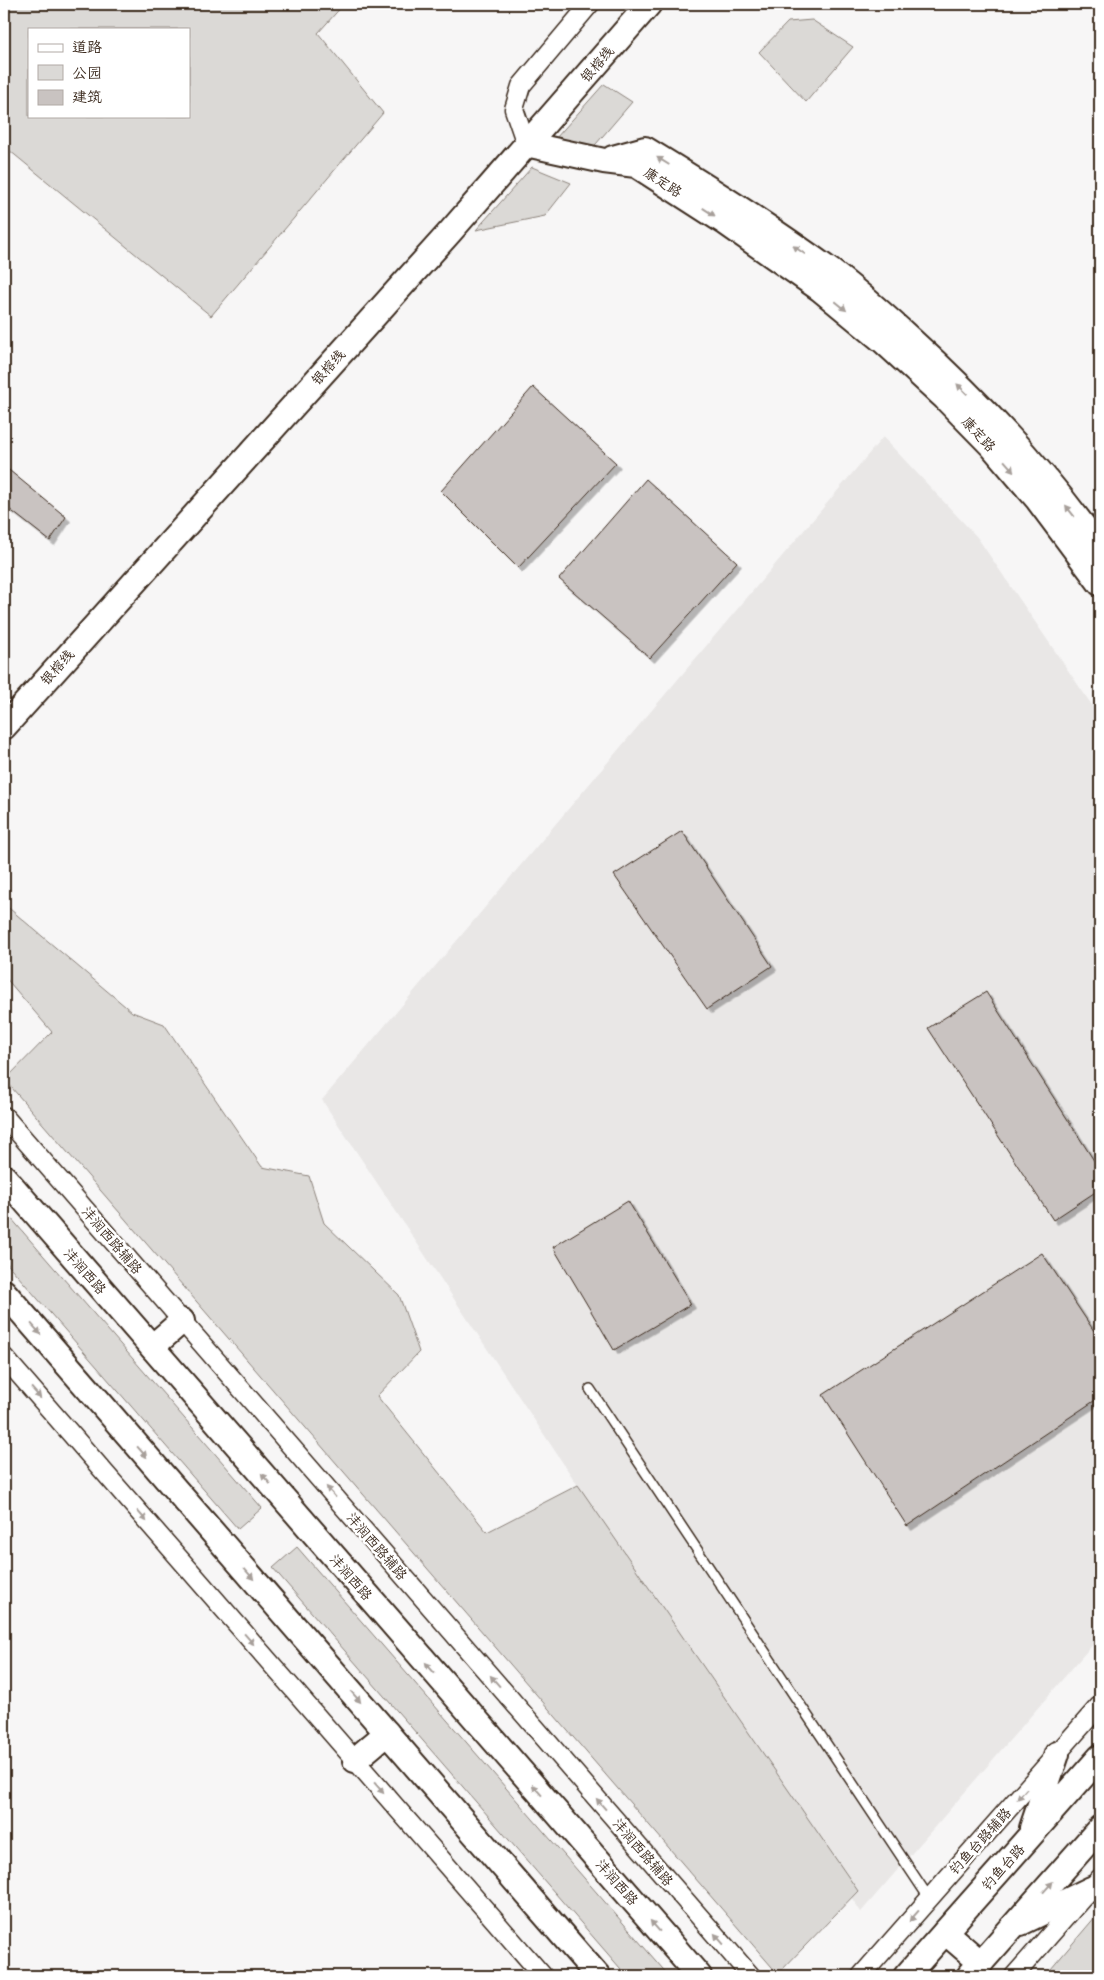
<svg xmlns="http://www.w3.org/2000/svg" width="1104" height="1980" viewBox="0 0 1104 1980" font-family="Mali,'LXGW WenKai TC',sans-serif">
<defs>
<filter id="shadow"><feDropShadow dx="4.5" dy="4.5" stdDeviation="0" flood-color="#0004"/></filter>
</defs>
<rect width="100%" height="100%" fill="#f7f6f6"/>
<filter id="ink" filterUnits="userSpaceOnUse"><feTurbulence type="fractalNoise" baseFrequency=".02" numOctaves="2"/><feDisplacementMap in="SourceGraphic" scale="10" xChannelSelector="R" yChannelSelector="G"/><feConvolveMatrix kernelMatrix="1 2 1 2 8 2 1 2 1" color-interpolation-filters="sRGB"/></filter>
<g filter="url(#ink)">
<polygon fill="#e9e7e6" points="883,437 977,537 1100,717 1100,1636 861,1912 322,1100"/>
<g fill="#dbd9d6" stroke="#8b827a" fill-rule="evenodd">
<path d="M4,4H344L318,33L383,113L211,316L4,146ZM29,29H189V116H29Z"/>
<polygon points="812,20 853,47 806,102 759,52 788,22"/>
<polygon points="604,84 632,102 584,158 548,147"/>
<polygon points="532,167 571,183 545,216 476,230"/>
<polygon points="4,904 132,1012 164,1024 262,1167 309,1176 324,1223 399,1295 419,1352 377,1396 487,1532 578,1485 858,1891 778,1974 5,1080 52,1032 4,976"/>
<polygon points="4,1210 262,1508 238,1529 4,1260"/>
<polygon points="297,1547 669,1976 627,1976 273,1568"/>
<polygon points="1096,1916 1100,1920 1100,1976 1045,1976"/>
</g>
<g fill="#c9c3c1" stroke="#3b2a1e" filter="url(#shadow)">
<polygon points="533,387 616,463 518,568 441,491"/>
<polygon points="4,466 66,517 50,541 4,505"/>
<polygon points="646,479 737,562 650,658 559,579"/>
<polygon points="682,831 772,966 707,1009 614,875"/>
<polygon points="986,992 1100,1170 1100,1189 1053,1220 928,1028"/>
<polygon points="628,1201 691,1304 614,1350 553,1247"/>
<polygon points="1042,1253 1100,1340 1100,1397 907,1526 823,1395"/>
</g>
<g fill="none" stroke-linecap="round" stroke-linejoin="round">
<g stroke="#3b2a1e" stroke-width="12">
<polyline id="lane" points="590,1389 929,1898"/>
</g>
<g stroke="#3b2a1e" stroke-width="21">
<g id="street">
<polyline points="526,144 514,109 521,86 590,4"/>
<polyline points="4,1116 751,1976"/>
<polyline points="4,1357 543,1976"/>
<polyline points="861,1976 1100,1705"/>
<polyline points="1014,1976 1100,1878"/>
</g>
</g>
<g stroke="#3b2a1e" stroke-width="28">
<g id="secondary">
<polyline points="526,144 604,161 636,165 726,223 820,289 883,341 945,398 991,445 1038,500 1100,583"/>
<path d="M613,158L645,149C709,188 772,228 832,272C858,292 883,314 907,336C978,400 1045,471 1100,549"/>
<polyline points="4,727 450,232 649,4"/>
<polyline points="4,1177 699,1976"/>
<polyline points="4,1292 598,1976"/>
<polyline points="152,1347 182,1321"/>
<polyline points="355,1760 387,1733"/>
<polyline points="1032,1828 1057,1754"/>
<polyline points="1021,1923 1091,1889"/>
<polyline points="945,1932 981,1963"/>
<polyline points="906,1976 1100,1757"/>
<polyline points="969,1976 1100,1828"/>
</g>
</g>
<use href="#lane" stroke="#fff" stroke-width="9"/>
<use href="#street" stroke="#fff" stroke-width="18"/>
<use href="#secondary" stroke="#fff" stroke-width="24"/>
</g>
<defs><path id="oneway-solid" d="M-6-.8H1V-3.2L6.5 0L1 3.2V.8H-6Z" transform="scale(1.25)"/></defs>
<g fill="#a79f9a">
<use href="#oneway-solid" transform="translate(663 161) rotate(-148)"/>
<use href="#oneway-solid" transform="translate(709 212) rotate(33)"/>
<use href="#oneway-solid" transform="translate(799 250) rotate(-145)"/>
<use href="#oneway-solid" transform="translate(841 306) rotate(40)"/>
<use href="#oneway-solid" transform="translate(962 389) rotate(-135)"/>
<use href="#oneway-solid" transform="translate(1009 466) rotate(49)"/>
<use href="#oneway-solid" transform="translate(1070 511) rotate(-128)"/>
<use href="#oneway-solid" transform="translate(36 1329) rotate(49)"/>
<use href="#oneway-solid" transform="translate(36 1393) rotate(49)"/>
<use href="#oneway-solid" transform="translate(142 1452) rotate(49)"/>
<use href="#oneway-solid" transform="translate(266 1479) rotate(-131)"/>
<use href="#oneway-solid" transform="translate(331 1492) rotate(-131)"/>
<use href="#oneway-solid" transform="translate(142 1516) rotate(49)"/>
<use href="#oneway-solid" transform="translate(249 1574) rotate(49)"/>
<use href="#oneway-solid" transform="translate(249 1639) rotate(49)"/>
<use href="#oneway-solid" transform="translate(430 1668) rotate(-131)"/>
<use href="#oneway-solid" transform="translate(495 1681) rotate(-131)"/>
<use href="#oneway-solid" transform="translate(356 1697) rotate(49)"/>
<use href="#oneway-solid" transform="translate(379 1788) rotate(49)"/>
<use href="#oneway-solid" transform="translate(537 1790) rotate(-131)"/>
<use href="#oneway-solid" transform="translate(1022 1794) rotate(132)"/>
<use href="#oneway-solid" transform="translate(601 1804) rotate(-131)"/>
<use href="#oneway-solid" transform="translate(1048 1887) rotate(-48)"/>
<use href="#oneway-solid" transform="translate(914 1916) rotate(131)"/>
<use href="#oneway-solid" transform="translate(655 1926) rotate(-131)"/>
<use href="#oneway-solid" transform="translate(719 1939) rotate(-131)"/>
</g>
</g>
<g text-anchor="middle" stroke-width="5" stroke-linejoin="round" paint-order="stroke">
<g font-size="14" fill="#3b2a1e" stroke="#fff">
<text transform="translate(597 64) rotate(-49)" y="5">银榕线</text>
<text transform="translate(663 182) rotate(33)" y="5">康定路</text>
<text transform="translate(328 367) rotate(-48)" y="5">银榕线</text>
<text transform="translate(979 434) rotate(47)" y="5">康定路</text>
<text transform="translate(57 667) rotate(-48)" y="5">银榕线</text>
<text transform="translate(112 1240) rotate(49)" y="5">沣润西路辅路</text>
<text transform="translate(85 1271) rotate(49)" y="5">沣润西路</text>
<text transform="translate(377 1546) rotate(49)" y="5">沣润西路辅路</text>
<text transform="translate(351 1577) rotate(49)" y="5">沣润西路</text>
<text transform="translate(980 1841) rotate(-48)" y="5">钓鱼台路辅路</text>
<text transform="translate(643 1852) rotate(49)" y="5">沣润西路辅路</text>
<text transform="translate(1003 1867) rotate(-48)" y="5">钓鱼台路</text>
<text transform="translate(617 1882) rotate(49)" y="5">沣润西路</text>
</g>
</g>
<rect width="1104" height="1980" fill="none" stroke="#fff" stroke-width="20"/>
<rect x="10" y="10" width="1084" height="1960" fill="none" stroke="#3b2a1e" stroke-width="2" filter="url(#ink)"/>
<rect x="28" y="28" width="162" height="90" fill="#ffffff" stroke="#b1aaa5"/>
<rect x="38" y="44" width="25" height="8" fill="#ffffff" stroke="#b1aaa5"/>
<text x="72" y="52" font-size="15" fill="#3b2a1e">道路</text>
<rect x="38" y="65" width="25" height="15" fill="#dbd9d6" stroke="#b1aaa5"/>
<text x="72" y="78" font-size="15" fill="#3b2a1e">公园</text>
<rect x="38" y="90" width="25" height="15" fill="#c9c3c1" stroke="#b1aaa5"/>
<text x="72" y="102" font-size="15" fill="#3b2a1e">建筑</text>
</svg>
